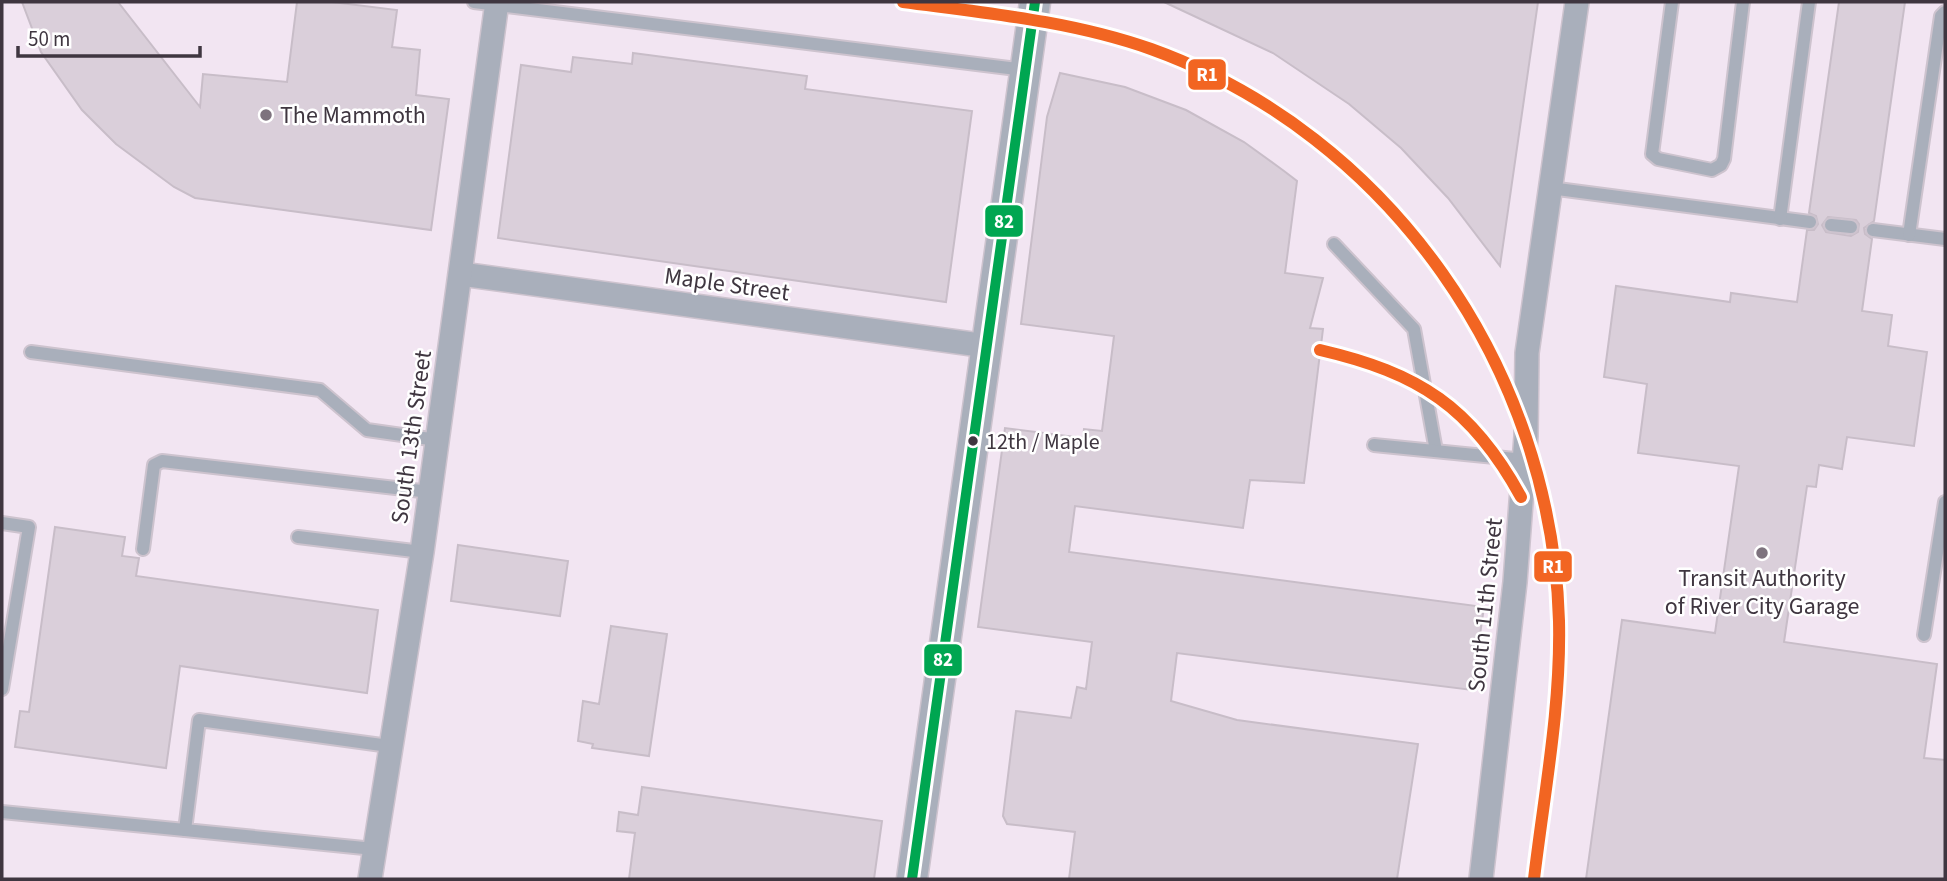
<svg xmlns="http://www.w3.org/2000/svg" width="1947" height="881" viewBox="0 0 1947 881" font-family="'Source Sans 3',sans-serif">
<rect width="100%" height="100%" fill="#f2e5f2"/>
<g fill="#dacfda" stroke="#c8bdc8" stroke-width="2" fill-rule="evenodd">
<polygon points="22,2 118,2 200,107 203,74 287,82 297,2 332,2 397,10 392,47 420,50 416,95 449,99 431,230 195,198 174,187 116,144 82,110 41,52"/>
<polygon points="1164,2 1538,2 1500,266 1448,198 1401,148 1349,104 1273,53"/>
<path d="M1839,2H1905L1874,221L1864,228L1865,234L1872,239L1862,311L1892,315L1888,346L1927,352L1914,446L1847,437L1842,469L1819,465L1816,487L1807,486L1784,642L1937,664L1924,758L1945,760V879H1586L1622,620L1715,633L1739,466L1638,453L1647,384L1604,377L1616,286L1730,302L1731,293L1797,302L1807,230H1814L1818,224L1816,216L1809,213ZM1828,217L1856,220L1859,224L1858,232L1851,236L1826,232L1822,225Z"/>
<polygon points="633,53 807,76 805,89 972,111 946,302 498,238 521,65 571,72 573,57 632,64"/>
<polygon points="1060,73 1125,87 1186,110 1244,142 1284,171 1297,181 1285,273 1323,278 1310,328 1323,329 1304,483 1250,480 1243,528 1075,506 1069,552 1484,607 1472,690 1177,653 1171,701 1237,720 1418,744 1397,879 1069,879 1075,832 1007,824 1003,816 1016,711 1071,718 1077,687 1086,689 1092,642 978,627 1005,428 1083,438 1084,429 1102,431 1114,336 1021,324 1047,117"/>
<polygon points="55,527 125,537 122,556 139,558 136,576 378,610 367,693 180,666 166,768 15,747 20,711 29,712"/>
<polygon points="458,545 568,561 560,616 451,601"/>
<polygon points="611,626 667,634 649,756 592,748 593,744 578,741 583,701 599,704"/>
<polygon points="642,787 882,821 874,879 629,879 635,833 617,831 619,812 638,815"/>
</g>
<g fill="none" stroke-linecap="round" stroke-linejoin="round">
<g stroke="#cdc3ce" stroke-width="16">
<g id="service">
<polyline points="474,2 1025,70"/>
<polyline points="1672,2 1652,154 1658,159 1712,170 1721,165 1724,159 1743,2"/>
<polyline points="1550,188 1810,222"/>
<polyline points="1780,219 1809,2"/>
<polyline points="1831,225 1851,227"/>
<polyline points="1873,230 1945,239"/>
<polyline points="1909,235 1941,16 1945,12"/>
<polyline points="1334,244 1414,329 1436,451"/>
<polyline points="31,352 320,390 367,430 437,440"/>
<polyline points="1374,445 1525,460"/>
<polyline points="2,523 29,527 2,689"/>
<polyline points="298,537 422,552"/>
<polyline points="143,549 154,465 162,461 430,492"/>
<polyline points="1924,635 1945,502"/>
<polyline points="2,812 185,830"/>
<polyline points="374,849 185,830 199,720 389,746"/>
</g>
</g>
<g stroke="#cdc3ce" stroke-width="26">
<g id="minor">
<polyline points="461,274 987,346"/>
<polyline points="370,879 422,552 497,2"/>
<polyline points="1481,879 1515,582 1526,436 1527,353 1577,2"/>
</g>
</g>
<g stroke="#cdc3ce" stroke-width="33">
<polyline id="tertiary" points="912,879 1035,2"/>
</g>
<use href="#service" stroke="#a9afbb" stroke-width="12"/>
<use href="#minor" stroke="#a9afbb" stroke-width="23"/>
<use href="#tertiary" stroke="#a9afbb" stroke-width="30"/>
<g stroke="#fff" stroke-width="16">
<polyline id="bus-1" points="912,879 1035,2"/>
</g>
<use href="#bus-1" stroke="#00a651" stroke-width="10"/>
<g stroke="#fff" stroke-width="18">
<g id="rail-1">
<path d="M903,2C986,13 1072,21 1151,49C1390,135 1552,369 1559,621C1561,708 1544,794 1534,879"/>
<path d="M1320,350C1419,373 1472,407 1521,497"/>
</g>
</g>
<use href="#rail-1" stroke="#f26522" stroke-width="12"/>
</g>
<g fill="#7e737e" stroke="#fff" stroke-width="2.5">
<circle cx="266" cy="115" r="7"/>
<circle cx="1762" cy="553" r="7"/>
</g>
<circle fill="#3f3640" stroke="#fff" stroke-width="2.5" cx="973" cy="441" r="6"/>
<g text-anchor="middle" stroke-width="5" stroke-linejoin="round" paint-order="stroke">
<g font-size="22" fill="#3f3640" stroke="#fff" text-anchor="start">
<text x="986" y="449">12th / Maple</text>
</g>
<g font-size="24" fill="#3f3640" stroke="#fff" text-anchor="start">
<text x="280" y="123">The Mammoth</text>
<text x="1762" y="586" text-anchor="middle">Transit Authority<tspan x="1762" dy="28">of River City Garage</tspan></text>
</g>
<g font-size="24" fill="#3f3640" stroke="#fff">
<text transform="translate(727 284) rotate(8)" y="8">Maple Street</text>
<text transform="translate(411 437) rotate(-82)" y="8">South 13th Street</text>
<text transform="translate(1485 605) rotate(-84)" y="8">South 11th Street</text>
</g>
</g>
<g stroke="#fff" stroke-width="2.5">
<rect x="1187" y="58" width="40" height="33" rx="7" fill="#f26522"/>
<rect x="984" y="204" width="40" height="34" rx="7" fill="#00a651"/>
<rect x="1533" y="550" width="40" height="33" rx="7" fill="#f26522"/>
<rect x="923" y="643" width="40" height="34" rx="7" fill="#00a651"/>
</g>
<g font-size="19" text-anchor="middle" font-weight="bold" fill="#fff">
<text x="1207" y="81">R1</text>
<text x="1004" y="228">82</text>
<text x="1553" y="573">R1</text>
<text x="943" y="666">82</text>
</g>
<rect width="1947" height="881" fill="none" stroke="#3f3640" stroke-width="7"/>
<path d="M18 46v10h182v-10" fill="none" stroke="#3f3640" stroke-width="3.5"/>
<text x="28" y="46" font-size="21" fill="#3f3640" stroke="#ffffff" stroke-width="5" paint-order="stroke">50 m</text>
</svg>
